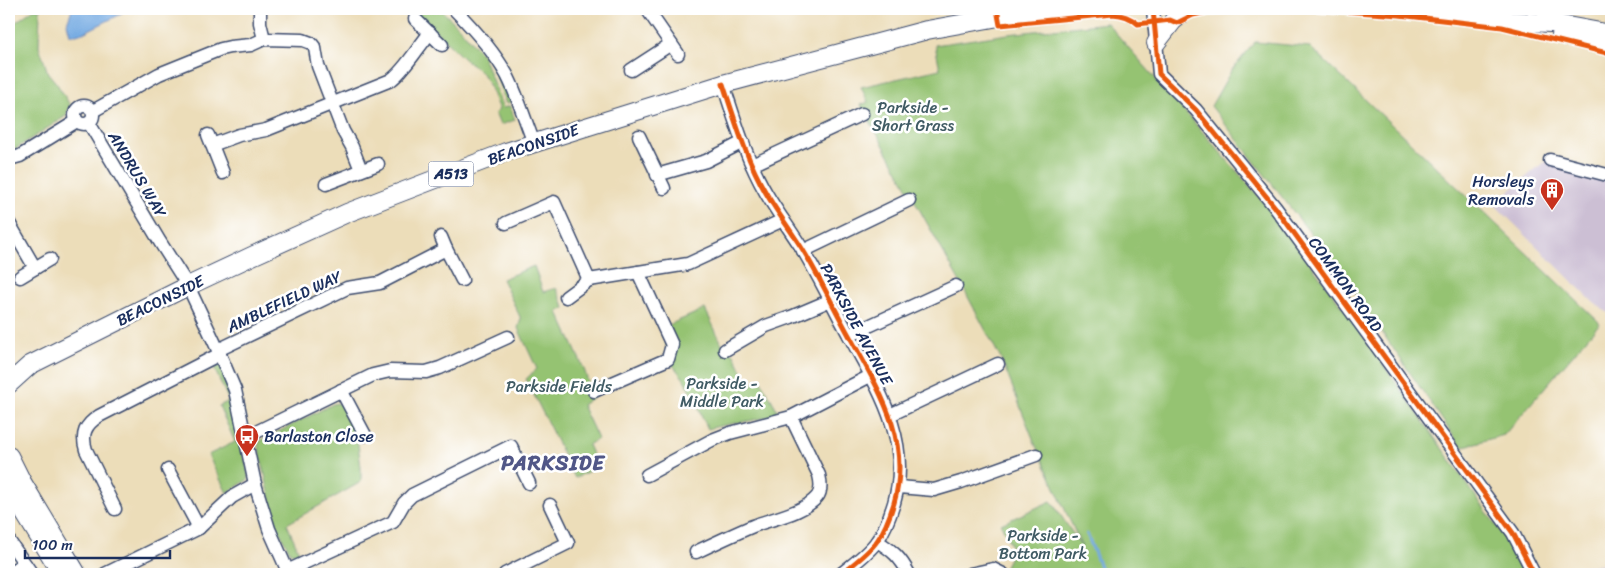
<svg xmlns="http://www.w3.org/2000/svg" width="1620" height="583" viewBox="0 0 1620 583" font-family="Sriracha,sans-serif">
<rect width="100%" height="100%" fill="#fff"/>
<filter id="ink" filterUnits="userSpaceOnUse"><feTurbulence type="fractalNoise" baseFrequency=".02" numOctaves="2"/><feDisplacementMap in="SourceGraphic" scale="10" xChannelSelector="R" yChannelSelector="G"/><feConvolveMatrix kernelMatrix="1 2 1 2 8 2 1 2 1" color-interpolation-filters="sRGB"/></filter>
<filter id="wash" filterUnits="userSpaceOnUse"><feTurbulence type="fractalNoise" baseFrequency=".0096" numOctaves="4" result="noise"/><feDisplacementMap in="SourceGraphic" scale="20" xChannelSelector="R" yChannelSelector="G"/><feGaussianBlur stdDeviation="1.12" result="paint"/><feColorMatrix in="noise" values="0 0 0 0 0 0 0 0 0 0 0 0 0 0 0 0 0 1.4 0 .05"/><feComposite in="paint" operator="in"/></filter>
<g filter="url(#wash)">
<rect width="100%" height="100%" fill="#ecddb9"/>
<g fill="#ccbfd4">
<polygon points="1544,162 1611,181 1611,315 1594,303 1494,204"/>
<polygon points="1611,564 1611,574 1546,574 1544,568"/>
</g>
<g fill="#95c372" stroke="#587968">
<polygon points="34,9 40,9 39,46 48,73 57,84 70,105 66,116 15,149 9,150 9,27"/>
<polygon points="406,9 440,9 459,27 483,56 503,108 510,106 515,120 500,125 495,113 499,110 488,83 481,72 463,58 426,22"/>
<polygon points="1107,23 1270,209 1347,313 1498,528 1529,574 1001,574 1013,550 1001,524 1051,501 1082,547 1036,446 1002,361 960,282 861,105 868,102 861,87 940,69 935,45 1008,34"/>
<polygon points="1255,42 1310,47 1600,323 1504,435 1461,447 1342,274 1211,106 1231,71"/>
<polygon points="490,59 501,77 513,101 506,104"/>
<polygon points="534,266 543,292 556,288 565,308 558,312 584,369 593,397 582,405 598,439 588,445 598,467 575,478 526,379 537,369 518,328 521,319 502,279"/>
<path d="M705,309L723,346L734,354L749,385L761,381L779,413C757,422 731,422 708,429L684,379L668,359L664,327Z"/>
<polygon points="221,365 230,385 249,479 227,493 208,455 235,442 219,406 229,401 214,368"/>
<polygon points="338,403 343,406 357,437 361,467 361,482 287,524 299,552 294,553 290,552 277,527 258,445 260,441 333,404"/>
</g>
<polygon fill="#75aae2" stroke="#486ca0" points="72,9 124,9 121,14 83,33 70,35 67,23"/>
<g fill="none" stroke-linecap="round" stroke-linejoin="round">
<polyline stroke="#75aae2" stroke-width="3" points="1087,534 1103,574"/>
</g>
</g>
<g filter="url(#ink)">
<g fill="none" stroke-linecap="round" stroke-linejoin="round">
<g stroke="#3a496c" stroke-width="15">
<g id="minor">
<polyline points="260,9 260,23 264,39"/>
<path d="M454,9C473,28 493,50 507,75C518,96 525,121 534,143"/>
<polyline points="647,9 678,54"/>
<polyline points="1153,9 1159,74 1196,110 1275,207 1513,533 1534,574"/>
<polyline points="415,19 442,45"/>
<polyline points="631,70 671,44"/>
<path d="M723,84C735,120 746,159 766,193C777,212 791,231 803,250C820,278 834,308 850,337C879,390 912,441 894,503C890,516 885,530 877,541C868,554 853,564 841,574"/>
<circle cx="84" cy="115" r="9"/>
<polyline points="93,111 159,74 221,49 230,47 251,45 264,39 303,40 311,43 315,48 318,66 343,131 352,147 361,170"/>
<polyline points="89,123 160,242 188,286 218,350 235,390 255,484 269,529 289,574"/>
<polyline points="208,135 223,173"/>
<polyline points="639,136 664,188"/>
<path d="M212,145L239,135L266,130L391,80C405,70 418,47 430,33"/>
<polyline points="9,159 20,156 77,121"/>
<polyline points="1550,160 1611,176"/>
<polyline points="752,165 862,114"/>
<polyline points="657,175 706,161 743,142"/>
<polyline points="326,184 378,164"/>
<polyline points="9,223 35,268"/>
<polyline points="506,223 554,202 589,280 688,264 783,220"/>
<polyline points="441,237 446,249"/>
<polyline points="803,251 909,200"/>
<polyline points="20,277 50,259"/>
<polyline points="566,297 589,280"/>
<polyline points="849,335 956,286"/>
<polyline points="218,350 347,288 380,283 446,249 462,280"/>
<polyline points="725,350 766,326 791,317 831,300"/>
<polyline points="341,390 365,435"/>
<polyline points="594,391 668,359 672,345 638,272"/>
<polyline points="890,415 998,364"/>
<polyline points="246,437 373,375 390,371 426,372 440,368 508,337"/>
<polyline points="168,470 199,528"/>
<polyline points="647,475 712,440 730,433 791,417 872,375"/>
<polyline points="899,487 934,490 961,482 1036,455"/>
<path d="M115,509L86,450C81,434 85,425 99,416L220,354"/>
<polyline points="9,541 32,574"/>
<path d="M877,541C893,551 900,557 909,574"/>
<path d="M696,552C715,543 734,534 753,526C773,518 802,514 817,497C822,491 821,483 819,475L791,417"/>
<polyline points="287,571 393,522 404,503 412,495 511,446 529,483"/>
<polyline points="9,572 25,564"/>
<polyline points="105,574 199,528 232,497 255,484"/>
<polyline points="505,574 568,543 550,505"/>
<polyline points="970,574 993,569 1003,574"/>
</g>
</g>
<g stroke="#3a496c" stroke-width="20">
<g id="highway">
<polyline points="1417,9 1510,21 1551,23 1611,34"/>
<polyline points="1561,35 1611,47"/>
<polyline points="1156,43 1173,21 1188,9"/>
<polyline points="9,384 30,365 188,286 252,256 347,213 506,152 723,84 927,30 999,17 1065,9"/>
<polyline points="9,456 22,482 77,574"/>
<polyline points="9,488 62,574"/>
</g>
</g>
<use href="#minor" stroke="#fff" stroke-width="12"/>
<use href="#highway" stroke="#fff" stroke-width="18"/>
<g stroke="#fff" stroke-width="8">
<g id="cycleway">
<path d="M997,9L1000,25L1113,14C1123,15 1130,17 1138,24L1170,20L1177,23L1193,15L1207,12L1263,9"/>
<polyline points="1153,9 1159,74 1196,110 1275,207 1513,533 1534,574"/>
<polyline points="1316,9 1399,15 1502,27 1611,54"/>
<path d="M723,84C735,120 746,159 766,193C777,212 791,231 803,250C820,278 834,308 850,337C879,390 912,441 894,503C890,516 885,530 877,541C868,554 853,564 841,574"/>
</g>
</g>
<use href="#cycleway" stroke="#e8590c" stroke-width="5"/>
</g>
</g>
<defs>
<g id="building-pin" transform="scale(1.25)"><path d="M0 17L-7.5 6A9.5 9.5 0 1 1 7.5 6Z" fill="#c8321e" stroke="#fff"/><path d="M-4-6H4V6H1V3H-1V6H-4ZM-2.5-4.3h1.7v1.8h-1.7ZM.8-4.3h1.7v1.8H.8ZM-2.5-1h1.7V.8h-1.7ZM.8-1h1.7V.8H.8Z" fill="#fff"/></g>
<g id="bus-pin" transform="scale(1.25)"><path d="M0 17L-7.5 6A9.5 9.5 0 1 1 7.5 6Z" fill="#c8321e" stroke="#fff"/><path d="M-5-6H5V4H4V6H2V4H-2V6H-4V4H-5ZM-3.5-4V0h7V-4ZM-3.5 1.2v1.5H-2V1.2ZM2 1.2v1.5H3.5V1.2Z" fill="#fff"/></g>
</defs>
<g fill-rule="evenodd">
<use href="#building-pin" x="1552" y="190"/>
<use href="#bus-pin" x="247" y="436"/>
</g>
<g text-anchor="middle" stroke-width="5" stroke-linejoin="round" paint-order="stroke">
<rect fill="#fff" stroke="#5f6d8e" stroke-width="1" x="428.5" y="161.5" width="45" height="25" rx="4"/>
<g font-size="15" font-weight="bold" fill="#1b2f5e">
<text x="451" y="179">A513</text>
</g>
<g font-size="16" fill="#405b64" stroke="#fff">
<text x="913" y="113">Parkside -<tspan x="913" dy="18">Short Grass</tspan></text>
<text x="722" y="389">Parkside -<tspan x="722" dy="18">Middle Park</tspan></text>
<text x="559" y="392">Parkside Fields</text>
<text x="1043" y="541">Parkside -<tspan x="1043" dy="18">Bottom Park</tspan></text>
</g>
<g font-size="16" fill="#1b2f5e" stroke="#fff">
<text transform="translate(533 144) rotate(-19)" y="6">BEACONSIDE</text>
<text transform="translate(138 174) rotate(59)" y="6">ANDRUS WAY</text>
<text transform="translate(1346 284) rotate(54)" y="6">COMMON ROAD</text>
<text transform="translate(160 300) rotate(-26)" y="6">BEACONSIDE</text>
<text transform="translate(284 301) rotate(-25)" y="6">AMBLEFIELD WAY</text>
<text transform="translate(857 324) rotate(62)" y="6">PARKSIDE AVENUE</text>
</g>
<g font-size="16" fill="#1b2f5e" stroke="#fff" text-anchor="end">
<text x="1534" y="187">Horsleys<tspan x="1534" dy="18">Removals</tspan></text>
<text x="264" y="442" text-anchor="start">Barlaston Close</text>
</g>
<g font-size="21" font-weight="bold" letter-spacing="1" fill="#515787" stroke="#fff">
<text x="553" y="470">PARKSIDE</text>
</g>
</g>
<rect width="1620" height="583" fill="none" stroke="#fff" stroke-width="30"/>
<path d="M25 550v8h145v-8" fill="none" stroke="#1b2f5e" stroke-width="2.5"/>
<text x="32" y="550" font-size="15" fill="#1b2f5e" stroke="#ffffff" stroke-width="4" paint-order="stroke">100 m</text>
</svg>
